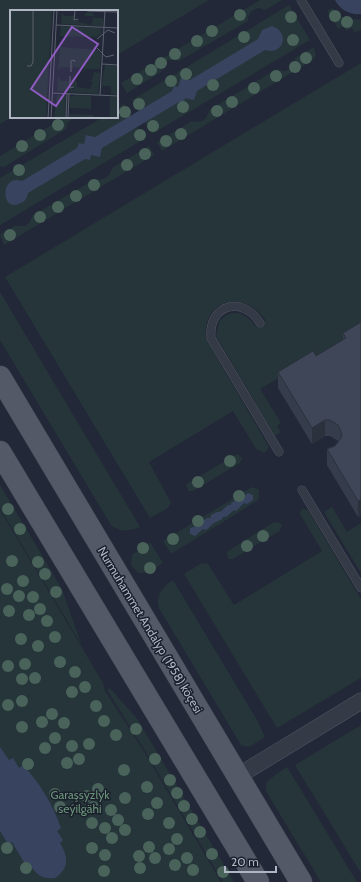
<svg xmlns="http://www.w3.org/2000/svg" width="361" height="882" viewBox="0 0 361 882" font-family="Cabin,sans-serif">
<rect width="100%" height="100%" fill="#222837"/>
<g fill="#253539">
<polygon points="0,0 209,0 117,55 117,11 11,11 12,117 0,124"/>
<path d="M260,0H282L265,10C256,5 248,11 248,21L179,61C170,57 162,62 161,72L127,93L121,83Z"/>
<polygon points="289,5 310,40 152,134 132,100"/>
<polygon points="332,8 344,18 361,20 361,30 355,33 352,28 346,31 343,26 338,29 327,11"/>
<path d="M314,47L316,56L313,60L162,151L157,142L192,121C201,124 207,120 209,110L277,69C287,74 295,68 295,58Z"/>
<path d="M361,63V329L260,389L281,423L277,426L281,432L275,436L216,336L219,322C231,307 246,312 256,327L266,321C245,288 201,299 206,339L269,447L264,453L256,449L233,411L149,462L171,503L168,508L150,518L5,277Z"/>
<polygon points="124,104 144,139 0,225 0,178 103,117 117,117 117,108"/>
<polygon points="65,117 75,117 68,122 66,129 4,167 0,166 0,156"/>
<path d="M149,146L154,155L4,245L0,235L15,226H26L30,222L32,216L95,179C104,181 110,177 112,168Z"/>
<path d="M0,292L140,527C130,531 120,533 111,525L0,340Z"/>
<polygon points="237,454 242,458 240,463 193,491 188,491 186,485 188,483"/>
<polygon points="0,485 62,589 81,644 0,508"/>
<polygon points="252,487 259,490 259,498 257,501 171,554 163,541"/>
<polygon points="332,507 347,532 361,523 361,573 324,512"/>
<polygon points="302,508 308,510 361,599 361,678 277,728 184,574 202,563 208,564 234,605 322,551 300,514"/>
<polygon points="0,510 103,683 105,691 140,745 221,882 0,882"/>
<polygon points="274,522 280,523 282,525 280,531 233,559 228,559 227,553 228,551"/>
<polygon points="150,542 163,563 149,572 138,573 131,565 132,555"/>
<path d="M173,580L257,720L265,737L249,747L241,745L159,608C155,595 163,586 173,580Z"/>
<polygon points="110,688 138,720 234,882 223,882 141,744 107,690"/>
<polygon points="361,725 361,873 295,765"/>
<polygon points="287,767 357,882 321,882 270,798 266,790 266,783 275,775"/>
</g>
<g fill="#38435f">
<path d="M335,0H361V14C350,15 340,10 335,0Z"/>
<path d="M272,26C291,33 283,56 265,50L197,91L194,100L185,98L184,103L179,102L102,148L100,157L91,155L90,160L85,159L28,193C27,197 26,201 21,203C0,214 0,173 22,181L77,148L79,143L84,144L86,135L95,137L172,91L174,86L178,87L181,78L190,80L258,39L262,30Z"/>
<polygon points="248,493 253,495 253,500 247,504 244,503 236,511 234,510 226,517 224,516 222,519 214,523 206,530 203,529 195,536 190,534 190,528 199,525 207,518 211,518 211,515 217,512 220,512 228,505 231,505 231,503 238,499 240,499"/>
<path d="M0,747L9,760L13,758L19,768L23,765C40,783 53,805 61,828L57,831L63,840L60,843C68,856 70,868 55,878C41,880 35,873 28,862L25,864L12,842L8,844L0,831Z"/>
</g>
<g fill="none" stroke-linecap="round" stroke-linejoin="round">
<g stroke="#505562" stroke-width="9">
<g id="lane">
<polyline points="301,0 339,63"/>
<path d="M260,323C243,295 208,304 211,338L279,452"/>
<polyline points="302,490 361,588"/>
</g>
</g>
<g stroke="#505562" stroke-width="17">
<polyline id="street" points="238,776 361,701"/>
</g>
<g stroke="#3e4351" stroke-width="23">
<g id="primary">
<polyline points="0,377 301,882"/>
<polyline points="0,452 258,882"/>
</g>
</g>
<use href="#lane" stroke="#353a47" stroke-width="8"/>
<use href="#street" stroke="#353a47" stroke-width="16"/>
<use href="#primary" stroke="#535967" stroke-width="22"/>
</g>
<g fill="#49635b">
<circle cx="240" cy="15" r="6"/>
<circle cx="335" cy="16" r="6"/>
<circle cx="291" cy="17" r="6"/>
<circle cx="347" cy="22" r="6"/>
<circle cx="212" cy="31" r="6"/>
<circle cx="244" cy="37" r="6"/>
<circle cx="293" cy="40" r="6"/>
<circle cx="197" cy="41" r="6"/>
<circle cx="175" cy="54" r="6"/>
<circle cx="306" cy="58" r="6"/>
<circle cx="161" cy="63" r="6"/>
<circle cx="295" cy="67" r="6"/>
<circle cx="151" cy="70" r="6"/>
<circle cx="186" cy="74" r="6"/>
<circle cx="276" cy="76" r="6"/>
<circle cx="137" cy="79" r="6"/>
<circle cx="171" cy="81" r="6"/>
<circle cx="213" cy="85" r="6"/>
<circle cx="254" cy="88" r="6"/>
<circle cx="232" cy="102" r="6"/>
<circle cx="139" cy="104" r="6"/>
<circle cx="183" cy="107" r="6"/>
<circle cx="217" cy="111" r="6"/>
<circle cx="125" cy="112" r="6"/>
<circle cx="58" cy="125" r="6"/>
<circle cx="153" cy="126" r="6"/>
<circle cx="181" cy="134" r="6"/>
<circle cx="40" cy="135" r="6"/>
<circle cx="140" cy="135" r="6"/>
<circle cx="166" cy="141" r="6"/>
<circle cx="22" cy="146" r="6"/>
<circle cx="145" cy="154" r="6"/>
<circle cx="127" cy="165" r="6"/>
<circle cx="19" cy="170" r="6"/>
<circle cx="94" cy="185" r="6"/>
<circle cx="76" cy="196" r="6"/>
<circle cx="58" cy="207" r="6"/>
<circle cx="40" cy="217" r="6"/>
<circle cx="10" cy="235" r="6"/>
<circle cx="230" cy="461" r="6"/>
<circle cx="198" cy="482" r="6"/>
<circle cx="239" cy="496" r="6"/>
<circle cx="8" cy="509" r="6"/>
<circle cx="198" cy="521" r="6"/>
<circle cx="20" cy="529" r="6"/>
<circle cx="263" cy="536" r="6"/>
<circle cx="173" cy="539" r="6"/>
<circle cx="247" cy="546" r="6"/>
<circle cx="143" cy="548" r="6"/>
<circle cx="12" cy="561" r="6"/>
<circle cx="38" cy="562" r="6"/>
<circle cx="150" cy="568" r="6"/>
<circle cx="45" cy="574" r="6"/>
<circle cx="23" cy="581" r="6"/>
<circle cx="7" cy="589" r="6"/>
<circle cx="56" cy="592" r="6"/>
<circle cx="19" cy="596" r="6"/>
<circle cx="33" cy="597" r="6"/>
<circle cx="40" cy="609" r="6"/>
<circle cx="9" cy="611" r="6"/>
<circle cx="29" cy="615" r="6"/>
<circle cx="47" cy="621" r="6"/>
<circle cx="55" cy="637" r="6"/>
<circle cx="21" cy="639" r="6"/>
<circle cx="38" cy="646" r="6"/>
<circle cx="60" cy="662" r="6"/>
<circle cx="25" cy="664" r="6"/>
<circle cx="8" cy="666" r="6"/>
<circle cx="75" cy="672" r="6"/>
<circle cx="35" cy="678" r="6"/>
<circle cx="22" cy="679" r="6"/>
<circle cx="85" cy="687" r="6"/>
<circle cx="72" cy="692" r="6"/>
<circle cx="22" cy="701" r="6"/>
<circle cx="8" cy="705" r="6"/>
<circle cx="96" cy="706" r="6"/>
<circle cx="52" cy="714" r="6"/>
<circle cx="104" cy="721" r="6"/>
<circle cx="42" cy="722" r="6"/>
<circle cx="64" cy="723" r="6"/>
<circle cx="22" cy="727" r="6"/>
<circle cx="136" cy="729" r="6"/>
<circle cx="116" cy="735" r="6"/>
<circle cx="55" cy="738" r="6"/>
<circle cx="89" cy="744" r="6"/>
<circle cx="72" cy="746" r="6"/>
<circle cx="45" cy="748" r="6"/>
<circle cx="79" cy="759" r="6"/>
<circle cx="155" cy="759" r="6"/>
<circle cx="67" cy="763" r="6"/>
<circle cx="28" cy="764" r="6"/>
<circle cx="124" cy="770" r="6"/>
<circle cx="170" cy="780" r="6"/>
<circle cx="147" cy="787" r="6"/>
<circle cx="98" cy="789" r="6"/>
<circle cx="177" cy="793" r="6"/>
<circle cx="55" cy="794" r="6"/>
<circle cx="87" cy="796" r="6"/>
<circle cx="125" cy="798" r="6"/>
<circle cx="157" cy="803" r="6"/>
<circle cx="184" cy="806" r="6"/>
<circle cx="60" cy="807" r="6"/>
<circle cx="93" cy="807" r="6"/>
<circle cx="111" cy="810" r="6"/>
<circle cx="148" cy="814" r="6"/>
<circle cx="192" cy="819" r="6"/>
<circle cx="118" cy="820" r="6"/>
<circle cx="92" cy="823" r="6"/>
<circle cx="169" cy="823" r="6"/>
<circle cx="105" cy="828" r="6"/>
<circle cx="125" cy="830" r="6"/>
<circle cx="200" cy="832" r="6"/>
<circle cx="112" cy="838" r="6"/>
<circle cx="177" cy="839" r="6"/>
<circle cx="149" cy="847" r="6"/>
<circle cx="7" cy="848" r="6"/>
<circle cx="92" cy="848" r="6"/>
<circle cx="169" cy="849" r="6"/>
<circle cx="212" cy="854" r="6"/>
<circle cx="105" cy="855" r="6"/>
<circle cx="139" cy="856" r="6"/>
<circle cx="155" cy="858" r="6"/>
<circle cx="187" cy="858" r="6"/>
<circle cx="175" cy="865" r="6"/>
<circle cx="26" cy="868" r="6"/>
<circle cx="140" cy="868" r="6"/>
<circle cx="193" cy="870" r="6"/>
<circle cx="104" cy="871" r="6"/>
<circle cx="223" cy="872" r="6"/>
</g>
<polygon fill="#353c4b" points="361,322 361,516 358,517 327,465 327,449 335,446 339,441 338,441 330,436 325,436 312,444 278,388 278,372 316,356 343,340 343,333"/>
<g fill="#2b313d">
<polygon points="325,420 325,436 312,444 312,428"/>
<polygon points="361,500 361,516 358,517 358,501"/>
</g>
<polygon fill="#3e4657" stroke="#2b313d" points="361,322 361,500 358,501 327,449 335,446 341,438 342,434 338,425 330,420 325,420 312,428 278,372 313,351 316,356 346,338 343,333"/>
<g text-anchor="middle" stroke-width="3" stroke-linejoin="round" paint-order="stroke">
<g font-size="12" fill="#b0b5c4" stroke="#1b202c">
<text transform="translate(150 630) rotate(59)" y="4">Nurmuhammet Andalyp (1958) köçesi</text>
</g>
<g font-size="12" fill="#699378" stroke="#1b202c">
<text x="80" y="799">Garaşsyzlyk<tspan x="80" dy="14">seýilgähi</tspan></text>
</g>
</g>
<g transform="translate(10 10)">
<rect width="108" height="108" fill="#222837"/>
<path d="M0,0H42L36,108H0ZM52,2L54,6H63L64,3V11L69,9V12L81,15L84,6H75V3L82,2L85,8H93V15L92,16L51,14ZM51,16L90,18L92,23L86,27L50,26ZM50,37L88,40L91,45L90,59H76L74,63V58L63,57L62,60V51L66,52L63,49L61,51L60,61L59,57H51L48,61ZM95,55L108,56V85L101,84V76H93L91,79ZM84,62L90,63L88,84L47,81L48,66L51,71H59V68L60,78L61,79H64L65,77H61V69L67,71V77L80,79L83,72L78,70H82ZM47,85L56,86L55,108H44ZM67,85L81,86V99L60,98V87ZM100,87H108V108H100ZM60,104L83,105L86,108H59Z" fill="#253539"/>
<path fill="none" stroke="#5b606f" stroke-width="1" d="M65,1L64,10L68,9M77,1L108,2M46,15L108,18M87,29L98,20L105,23M87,38L96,47L104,45M92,54L108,55M17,56H21L23,52V0M61,62V51L64,50L65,52M60,66V78L64,77M42,83L108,86M90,85L95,0M38,108L44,0M41,108L47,0M56,108L57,84M58,108L59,84"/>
<path fill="#8e5cc1" fill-opacity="0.15" stroke="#8e5cc1" stroke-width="2" d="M62,17L88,34L46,96L21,79Z"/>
<rect width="108" height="108" fill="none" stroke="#b0b5c4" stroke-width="2"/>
</g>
<path d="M225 866v6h51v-6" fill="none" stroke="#b0b5c4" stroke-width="2"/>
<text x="231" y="866" font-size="12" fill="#b0b5c4" stroke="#1b202c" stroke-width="3" paint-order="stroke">20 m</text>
</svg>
